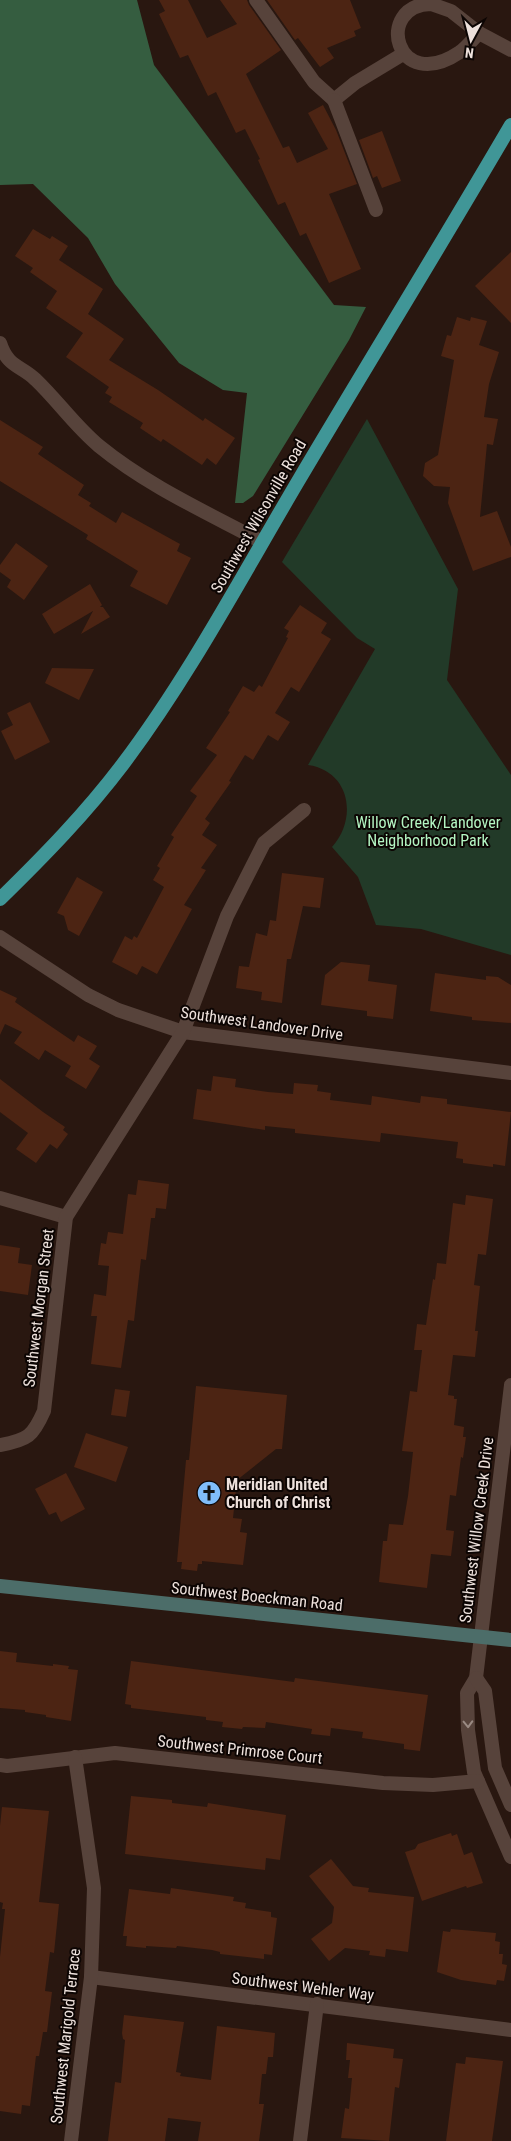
<svg xmlns="http://www.w3.org/2000/svg" width="511" height="2141" viewBox="0 0 511 2141" font-family="'Roboto Condensed',sans-serif">
<rect width="100%" height="100%" fill="#291710"/>
<path fill="#223a28" d="M367,419L458,589L447,680L511,775V955L421,929L376,925L358,877L332,847C358,818 350,771 308,765L375,649L357,638L282,562Z"/>
<polygon fill="#355d40" points="0,0 137,0 154,65 334,305 366,307 349,340 253,496 243,503 235,503 247,393 223,390 179,363 115,284 88,238 33,184 0,185"/>
<g fill="#4c2413">
<polygon points="159,0 188,0 207,38 237,24 220,0 247,0 249,5 281,50 246,74 283,148 289,146 297,163 328,149 308,113 323,105 336,130 357,184 329,194 361,269 329,283 306,233 300,236 285,202 278,205 258,160 260,159 245,129 236,133 216,92 208,96 188,55 180,58 159,14 165,11"/>
<polygon points="267,0 350,0 361,28 354,31 356,36 327,48 334,58 320,67 298,38 295,40"/>
<polygon points="382,131 401,181 382,188 377,176 373,178 359,140"/>
<polygon points="33,229 50,239 52,236 68,246 59,260 103,289 88,314 124,339 109,360 158,390 203,421 205,418 235,438 216,465 207,458 202,465 163,439 161,442 140,428 143,423 109,402 112,397 105,393 109,387 66,357 83,333 46,308 57,291 30,272 33,268 15,256"/>
<polygon points="511,252 511,323 475,286"/>
<polygon points="457,317 470,321 471,317 487,321 479,345 499,352 489,384 484,417 498,419 493,445 487,444 480,517 497,511 511,547 511,557 473,571 448,503 450,487 434,486 423,476 425,463 438,455 454,360 441,356 447,335 451,336"/>
<polygon points="0,420 43,447 38,454 84,485 78,495 91,503 89,506 116,523 122,512 180,544 177,551 191,558 167,605 130,586 138,571 86,539 88,535 0,481"/>
<polygon points="16,543 48,566 24,600 7,587 11,580 0,572 0,565"/>
<polygon points="90,584 102,605 100,607 103,607 110,617 81,634 93,611 54,634 42,614"/>
<polygon points="300,605 327,623 321,633 331,639 299,692 291,687 275,713 290,722 278,741 268,735 253,760 245,755 229,781 231,782 205,819 210,823 202,835 217,845 201,868 206,870 184,905 192,909 157,974 142,966 137,975 112,962 125,936 132,940 134,936 137,938 164,887 153,880 160,868 157,866 174,837 171,835 197,796 190,791 217,755 206,748 230,712 228,711 243,686 254,692 259,685 262,687 288,638 286,637 289,631 284,628"/>
<polygon points="52,668 94,669 79,700 45,683"/>
<polygon points="30,702 50,742 15,760 1,731 13,725 7,713"/>
<polygon points="282,873 324,878 320,908 303,906 291,959 287,959 282,1003 261,1000 262,992 236,988 239,966 249,967 256,933 267,936 270,920 276,921"/>
<polygon points="77,877 103,892 79,936 68,930 64,916 57,913"/>
<polygon points="341,962 370,965 368,981 397,985 393,1019 367,1016 367,1011 321,1005 325,975"/>
<polygon points="435,973 486,980 486,976 498,977 511,985 511,1023 472,1020 472,1017 430,1011"/>
<polygon points="0,990 17,998 15,1002 74,1042 78,1035 97,1046 89,1059 100,1066 86,1089 65,1076 71,1066 45,1050 39,1060 14,1043 22,1032 5,1024 0,1035"/>
<polygon points="213,1076 236,1079 235,1087 268,1092 293,1094 294,1083 318,1085 317,1091 331,1093 330,1100 371,1105 372,1096 420,1103 421,1096 447,1099 447,1104 511,1112 505,1166 493,1164 493,1167 463,1163 463,1159 456,1158 458,1142 381,1133 380,1142 295,1133 295,1129 265,1126 265,1130 193,1119 197,1089 211,1091"/>
<polygon points="0,1079 43,1112 65,1127 63,1130 68,1134 57,1149 50,1144 36,1163 16,1149 28,1133 0,1112"/>
<polygon points="138,1180 169,1184 166,1209 156,1208 155,1218 151,1218 146,1260 141,1259 134,1321 128,1320 121,1368 91,1364 97,1316 91,1316 94,1294 106,1296 109,1266 98,1265 101,1243 106,1244 108,1232 123,1234 128,1194 136,1195"/>
<polygon points="466,1195 493,1199 486,1255 478,1254 474,1285 480,1286 475,1331 478,1331 475,1357 453,1355 448,1395 454,1396 454,1399 457,1399 454,1425 464,1427 463,1437 466,1437 463,1458 461,1457 456,1496 450,1495 446,1530 454,1531 451,1556 431,1554 427,1588 379,1582 383,1541 387,1541 389,1524 403,1525 408,1496 413,1452 402,1451 410,1391 417,1392 422,1350 414,1350 417,1324 426,1325 433,1279 435,1280 437,1263 446,1264 453,1203 465,1205"/>
<polygon points="0,1245 20,1248 18,1263 32,1265 28,1295 0,1291"/>
<polygon points="196,1386 287,1395 282,1449 276,1449 237,1480 233,1518 242,1519 240,1532 247,1533 243,1565 202,1561 202,1564 198,1564 197,1571 181,1569 182,1562 177,1562 186,1460 189,1460"/>
<polygon points="115,1389 130,1391 126,1417 111,1415"/>
<polygon points="86,1433 128,1447 116,1482 74,1467"/>
<polygon points="66,1473 85,1509 61,1522 56,1512 49,1515 35,1489"/>
<polygon points="0,1651 17,1653 16,1662 53,1666 53,1664 69,1666 68,1669 78,1670 71,1721 46,1717 46,1715 25,1712 25,1710 0,1708"/>
<polygon points="131,1661 294,1682 295,1678 428,1695 420,1751 404,1749 404,1744 362,1738 363,1732 331,1728 330,1736 311,1734 312,1729 266,1722 265,1728 243,1727 242,1729 222,1727 223,1722 206,1720 206,1717 131,1708 131,1705 125,1704"/>
<polygon points="131,1796 172,1800 172,1803 207,1807 208,1803 286,1815 280,1860 266,1858 265,1870 125,1854"/>
<polygon points="2,1807 49,1811 39,1902 59,1904 54,1953 50,1952 45,1991 52,1992 47,2032 43,2032 39,2056 36,2056 30,2106 22,2105 21,2114 0,2111 0,1957 5,1909 2,1909 3,1903 0,1902 0,1826"/>
<polygon points="451,1833 452,1836 457,1834 464,1855 472,1852 483,1883 467,1888 466,1886 422,1901 405,1852 415,1849 418,1844"/>
<polygon points="331,1859 353,1886 369,1888 368,1892 414,1897 408,1952 386,1949 385,1957 369,1955 370,1951 345,1948 329,1961 311,1939 332,1923 334,1907 309,1876"/>
<polygon points="171,1888 234,1897 233,1901 246,1903 245,1908 271,1912 271,1917 277,1918 272,1955 264,1954 264,1959 220,1954 220,1952 212,1950 177,1946 176,1948 146,1946 146,1948 126,1946 127,1936 123,1936 129,1889 170,1894"/>
<polygon points="451,1929 496,1933 495,1941 500,1942 499,1954 503,1954 502,1964 507,1965 504,1981 497,1980 496,1985 461,1980 437,1972 443,1931 450,1932"/>
<polygon points="124,2015 184,2022 176,2072 181,2073 180,2076 211,2080 217,2026 275,2033 273,2057 268,2057 266,2074 262,2074 259,2104 264,2104 259,2141 198,2141 201,2122 168,2118 165,2141 108,2141 115,2082 121,2083 125,2040 123,2039 122,2033"/>
<polygon points="347,2043 394,2049 393,2058 403,2059 399,2088 395,2087 389,2141 341,2138 345,2108 349,2109 352,2078 348,2078 350,2060 346,2060"/>
<polygon points="466,2057 503,2061 492,2141 446,2141 456,2063 465,2064"/>
</g>
<g fill="none" stroke-linecap="round" stroke-linejoin="round">
<g stroke="#57433b" stroke-width="14">
<polyline points="256,0 314,82 334,100 355,83 403,54"/>
<path d="M431,4L451,11L479,33C473,39 467,47 460,52C395,96 374,5 431,4Z"/>
<polyline points="479,33 511,50"/>
<polyline points="334,100 376,210"/>
<path d="M0,343C8,368 21,365 36,380C58,401 75,426 99,446C148,486 206,512 262,542"/>
<polyline points="0,937 88,995 118,1010 183,1032 511,1073"/>
<polyline points="0,1198 66,1217"/>
<polyline points="511,1385 476,1678 467,1693 468,1730 474,1772 511,1857"/>
<path d="M0,1445C28,1440 33,1436 44,1411L66,1217L183,1032L227,916L264,843L304,810"/>
<polyline points="476,1678 485,1691 495,1768 511,1805"/>
<polyline points="0,1765 7,1766 115,1753 383,1783 433,1785 478,1781"/>
<polyline points="91,1977 511,2030"/>
<polyline points="71,2141 91,1977 94,1888 75,1757"/>
<polyline points="300,2141 317,2004"/>
</g>
<polyline stroke="#4c6d69" stroke-width="14" points="0,1586 511,1640"/>
<path stroke="#409697" stroke-width="14" d="M0,899C44,856 86,813 123,764C190,675 243,574 300,478C370,360 442,243 511,125"/>
</g>
<defs><path id="oneway-chevron" d="M-2-3.5L2.5 0L-2 3.5" fill="none" stroke-width="1.6" stroke-linecap="round" stroke-linejoin="round" transform="scale(1.25)"/></defs>
<use stroke="#9a8a83" href="#oneway-chevron" transform="translate(468 1724) rotate(88)"/>
<defs>
<g id="church-disc" transform="scale(1.25)"><circle r="9.5" fill="#80bdfa" stroke="#0c0503"/><path d="M-1.2-6h2.4v3.5h3.3v2.4h-3.3V6h-2.4V-.1h-3.3v-2.4h3.3Z" fill="#111"/></g>
</defs>
<g fill-rule="evenodd">
<use href="#church-disc" x="209" y="1493"/>
</g>
<g text-anchor="middle" stroke-width="4" stroke-linejoin="round" paint-order="stroke">
<g font-size="16" fill="#ede1dc" stroke="#0c0503">
<text transform="translate(258 516) rotate(-60)" y="6">Southwest Wilsonville Road</text>
<text transform="translate(262 1023) rotate(8)" y="6">Southwest Landover Drive</text>
<text transform="translate(38 1308) rotate(-83)" y="6">Southwest Morgan Street</text>
<text transform="translate(476 1530) rotate(-83)" y="6">Southwest Willow Creek Drive</text>
<text transform="translate(257 1596) rotate(6)" y="6">Southwest Boeckman Road</text>
<text transform="translate(240 1749) rotate(6)" y="6">Southwest Primrose Court</text>
<text transform="translate(303 1986) rotate(7)" y="6">Southwest Wehler Way</text>
<text transform="translate(65 2036) rotate(-84)" y="6">Southwest Marigold Terrace</text>
</g>
<g font-size="16" fill="#b4f6c3" stroke="#0c0503">
<text x="428" y="828">Willow Creek/Landover<tspan x="428" dy="18">Neighborhood Park</tspan></text>
</g>
<g font-size="16" font-weight="bold" fill="#ede1dc" stroke="#0c0503" text-anchor="start">
<text x="226" y="1490">Meridian United<tspan x="226" dy="18">Church of Christ</tspan></text>
</g>
</g>
<g transform="translate(471 40) rotate(187)" stroke="#0c0503" stroke-width="4" paint-order="stroke">
<path d="M0-4L9 19L0 12L-9 19Z" fill="#ede1dc"/>
<text y="-8" font-size="14" font-weight="bold" text-anchor="middle" fill="#ede1dc">N</text>
</g>
</svg>
